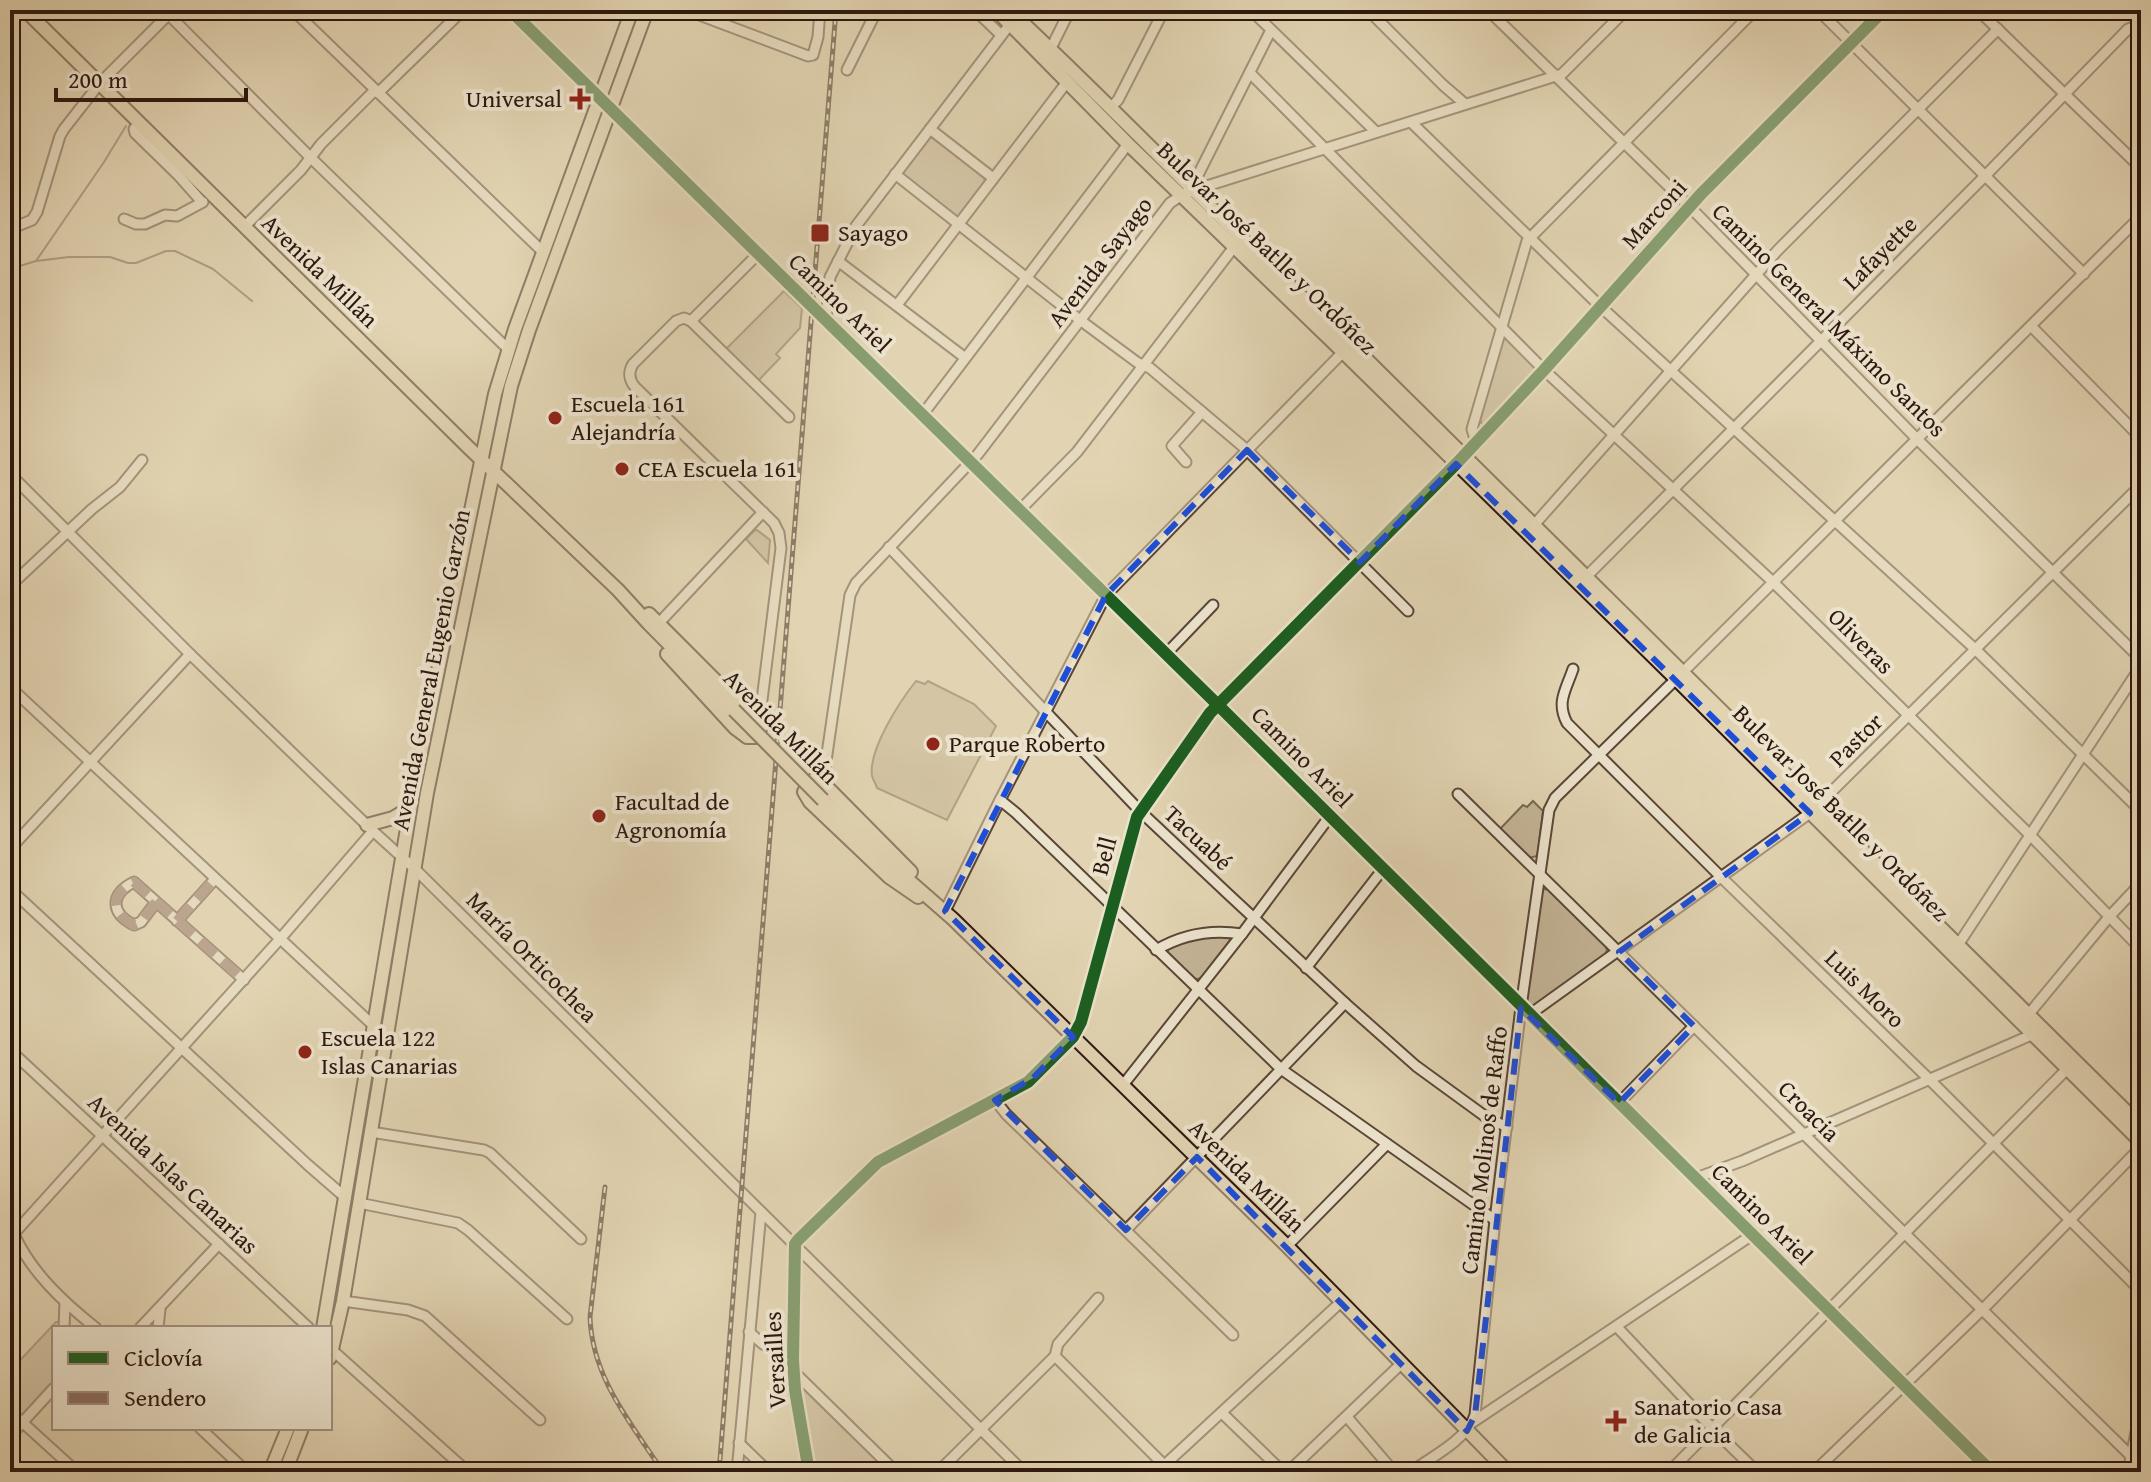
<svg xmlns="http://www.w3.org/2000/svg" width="2151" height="1482" viewBox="0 0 2151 1482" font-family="'Gentium Book Plus',serif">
<rect width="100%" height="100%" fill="#e2d4b2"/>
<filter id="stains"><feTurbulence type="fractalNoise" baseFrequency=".0025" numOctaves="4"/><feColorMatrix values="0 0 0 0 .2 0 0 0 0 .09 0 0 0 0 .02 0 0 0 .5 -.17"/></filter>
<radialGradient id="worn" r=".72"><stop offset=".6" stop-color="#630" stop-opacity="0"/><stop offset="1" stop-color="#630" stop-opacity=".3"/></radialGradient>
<g fill="#c3b496" stroke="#786652" stroke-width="2">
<polygon points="933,136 985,175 984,183 959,216 954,216 903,176 903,171 928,137"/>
<polygon points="784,291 802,308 800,328 776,354 780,358 758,381 725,350"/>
<polygon points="1507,338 1536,368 1536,372 1487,426 1482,424 1479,418 1501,340"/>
<polygon points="757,530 770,540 768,563 746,539 754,531"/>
<path d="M916,681L925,684L928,681L974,704L996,726L947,820L877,788C876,784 873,780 872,776C868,750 900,701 916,681Z"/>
<polygon points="1533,801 1543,811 1538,851 1537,856 1529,858 1499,830 1523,805 1527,807"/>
<polygon points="1544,889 1551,890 1605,944 1607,950 1605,955 1531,1007 1528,1005 1526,998 1541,891"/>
<polygon points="1200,936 1229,936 1230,940 1201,978 1194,980 1167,955 1169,947"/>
<polygon points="56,1322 62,1322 61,1328 54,1328 54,1384 21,1417 10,1407 10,1371"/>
<polygon points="801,1385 890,1472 813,1472 801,1398"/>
</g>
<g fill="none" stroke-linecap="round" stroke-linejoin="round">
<g stroke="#746250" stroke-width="2">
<polyline points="36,261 104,162 126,126"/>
<polyline points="10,269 36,261 69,257 110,257 128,263 136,263 166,251 175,251 213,269 252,301"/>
</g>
<g stroke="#5a4638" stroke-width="13">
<g id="minor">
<polyline points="293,10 543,252"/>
<polyline points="510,10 1217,704 1992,1472"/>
<polyline points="686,10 808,56 813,55 818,37 820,10"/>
<polyline points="975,10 1000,34"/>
<polyline points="1251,10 1376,132"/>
<polyline points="1368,10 1443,85 1465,104"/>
<polyline points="1488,10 1690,207 1917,439 2141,659"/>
<polyline points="1818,10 2084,274"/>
<polyline points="1978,10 2141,168"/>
<polyline points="169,15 310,157 508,349"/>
<polyline points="1051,48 1070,10"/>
<polyline points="847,70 877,10"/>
<polyline points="1250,73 1544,370 1773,582 2030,835 2141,949"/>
<polyline points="378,93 463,10"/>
<polyline points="1111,107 1118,100 1164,10"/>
<polyline points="139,122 134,129 135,133 178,175 202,202"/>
<polyline points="1411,122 1600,306 1975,649 2141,811"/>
<polyline points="930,129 993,178"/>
<polyline points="895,174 1080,320 1138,363 1150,368 1247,450 1408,611"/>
<polyline points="1197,177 1271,30"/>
<polyline points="124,219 136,224 145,224 165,215 177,216 203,202"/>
<polyline points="244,227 301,170 321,144 375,90"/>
<polyline points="10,229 32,220 37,212 60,136 64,129 100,83 173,10"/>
<polyline points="838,261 964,357"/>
<polyline points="897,305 1067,82"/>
<polyline points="826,320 830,277 856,226 1014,19"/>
<path d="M691,321L684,318L676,321L633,364C628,372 629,380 635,387L774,523L779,533L781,548L759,724"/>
<polyline points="691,321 789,417"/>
<polyline points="691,321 758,254"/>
<polyline points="2031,326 2141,438"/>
<polyline points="923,414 1128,144"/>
<polyline points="1476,443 1472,429 1527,241 1755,10"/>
<polyline points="1186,462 1172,446 1202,412"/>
<polyline points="10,474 190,654 373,831 415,869 1024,1472"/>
<polyline points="1019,511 1077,452 1234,247"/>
<polyline points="1534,525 1777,251 1998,29"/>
<polyline points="889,547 1141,812 1227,893 1345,1003 1416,1066 1486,1117 1507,1127"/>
<polyline points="1586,577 1985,176 2128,29 2134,27 2141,28"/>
<polyline points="10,586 92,509 120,487 142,460"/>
<polyline points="659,623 763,512"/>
<polyline points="1166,654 1213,605"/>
<path d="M1573,669C1566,690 1556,702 1567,723L1721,877L1929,1079L2141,1291"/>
<polyline points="1683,672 2141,216"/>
<polyline points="10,687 375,1027"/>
<polyline points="825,784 825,768 850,595 856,583 978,454 1170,203 1182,195 1194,190 1562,74 1626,10"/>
<polyline points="1458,794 2132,1457"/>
<polyline points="1000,800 1016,813 1281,1069 1495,1220"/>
<polyline points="10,849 190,654"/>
<polyline points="10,889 308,1165 346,1198"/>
<path d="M156,902L141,922L134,925C110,913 110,894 134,882L244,980"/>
<polyline points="945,911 1000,800 1106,595 1343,352"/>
<polyline points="177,921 215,879"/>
<polyline points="1242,934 1330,816"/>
<polyline points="1958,945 2141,666"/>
<polyline points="1306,968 1383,869"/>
<polyline points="1529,1015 1810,813 2141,485"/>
<polyline points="2028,1015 2109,917 2141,883"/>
<polyline points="10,1050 309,1328"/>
<path d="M1123,1085L1242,934C1211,929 1183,934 1156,950"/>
<polyline points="995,1100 1006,1114 1233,1335"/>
<polyline points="1619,1103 1694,1026"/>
<polyline points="371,1132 484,1150 490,1153 581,1239"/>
<polyline points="1696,1178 1742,1161 2031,1035"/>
<polyline points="359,1203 458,1223 468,1230 567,1319"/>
<polyline points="1126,1230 1345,1003"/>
<path d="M14,1234C31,1272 63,1302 96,1328"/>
<polyline points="10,1238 280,939 373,831"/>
<polyline points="1287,1246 1387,1144"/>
<polyline points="343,1301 408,1310 425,1316 540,1420"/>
<polyline points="1617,1327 1712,1428 1757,1472"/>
<polyline points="64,1328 65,1302"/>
<polyline points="140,1328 219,1244"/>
<polyline points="158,1328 160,1309"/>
<polyline points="749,1332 763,1344 793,1360"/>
<polyline points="330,1348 468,1472"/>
<polyline points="1055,1356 1171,1472"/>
<polyline points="793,1371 896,1472"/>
<polyline points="10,1411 77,1472"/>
<polyline points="1222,1413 1283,1472"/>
<polyline points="1347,1417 1394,1472"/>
<polyline points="1473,1422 1752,1235"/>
<polyline points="200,1428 247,1472"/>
<polyline points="10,1436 54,1388"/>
<polyline points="739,1443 769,1472"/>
<polyline points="737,1472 761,1212"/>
<polyline points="809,1472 795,1390 793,1360 795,1244 798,1240 878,1162 1028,1082 1073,1037 1081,1022 1137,817 1210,713 1456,464 1544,370 1701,194 1884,10"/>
<polyline points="938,1472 1055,1356 1058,1344 1098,1298"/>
<polyline points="1157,1472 1342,1301"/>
<polyline points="1288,1472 1402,1363"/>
<path d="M1410,1472C1429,1459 1468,1439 1475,1415L1495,1220L1521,1007L1549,810L1555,798L1676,679"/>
<polyline points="1669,1472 2066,1070"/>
<polyline points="1814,1472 1988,1304 2141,1147"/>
<polyline points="2128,1472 2141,1407"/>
</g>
</g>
<g stroke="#2d170f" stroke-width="16">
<g id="major">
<polyline points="25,10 468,447 618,590 649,624 734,710"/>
<polyline points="996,10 1128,144 1343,352 1676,679 2141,1142"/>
<path d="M1009,10C1127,120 1237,237 1354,347L2141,1126"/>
<polyline points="649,614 759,724 760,729 756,737 747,737 735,728 667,654"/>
<polyline points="823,800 882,857 953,919 1287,1246 1508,1472"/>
<polyline points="367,825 393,818 410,808"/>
<polyline points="911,872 817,777 808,785 804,792 810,802 889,877 918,897"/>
<polyline points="323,1328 414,787 495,394 515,329 632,10"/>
<polyline points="330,1358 343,1301 427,793 511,386 529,330 647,10"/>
<polyline points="270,1472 288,1428"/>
<polyline points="285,1472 302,1428"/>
</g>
</g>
<use href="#minor" stroke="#ece3cd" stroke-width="9"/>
<use href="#major" stroke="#e2d4b2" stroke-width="12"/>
<g stroke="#2d170f" stroke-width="5">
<g id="rail">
<path d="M605,1187L590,1317C592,1378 631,1423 663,1472"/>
<polyline points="719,1472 836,10"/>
</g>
</g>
<use href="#rail" stroke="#ece3cd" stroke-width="2" stroke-dasharray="6" stroke-linecap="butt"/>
<g stroke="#2d170f" stroke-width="16" stroke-linecap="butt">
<polyline id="major-bridge" points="734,710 823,800"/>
</g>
<use href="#major-bridge" stroke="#e2d4b2" stroke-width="12"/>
<g stroke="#8d6e63" stroke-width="10" stroke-dasharray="20 10" stroke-linecap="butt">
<path d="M156,902L141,922L134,925C110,913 110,894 134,882L244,980"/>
<polyline points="177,921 215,879"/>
</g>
<g stroke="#ece3cd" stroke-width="17">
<g id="cycleway">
<polyline points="510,10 1217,704 1992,1472"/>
<polyline points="809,1472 795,1390 793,1360 795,1244 798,1240 878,1162 1028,1082 1073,1037 1081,1022 1137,817 1210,713 1456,464 1544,370 1701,194 1884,10"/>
</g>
</g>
<use href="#cycleway" stroke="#1b5e20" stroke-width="12"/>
</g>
<path d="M0 0H2151V1482H0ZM1247,450L1360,562L1456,464L1810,813L1619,952L1694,1026L1619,1103L1521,1008L1475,1415L1467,1431L1197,1157L1126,1230L995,1100L1033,1078L1073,1037L945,911L1106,595Z" fill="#e2d4b2" fill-opacity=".55" fill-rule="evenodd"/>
<path fill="none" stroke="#1d4ed8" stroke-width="6" stroke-dasharray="16 10" stroke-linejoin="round" d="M1247,450L1360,562L1456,464L1810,813L1619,952L1694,1026L1619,1103L1521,1008L1475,1415L1467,1431L1197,1157L1126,1230L995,1100L1033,1078L1073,1037L945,911L1106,595Z"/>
<g fill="#8f2418" stroke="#ece3cd" stroke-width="3">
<path d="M576 87h8v8h8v8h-8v8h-8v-8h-8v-8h8z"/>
<rect x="810" y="223" width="20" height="20" rx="4"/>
<circle cx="555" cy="418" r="8"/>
<circle cx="622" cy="469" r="8"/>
<circle cx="933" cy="744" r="8"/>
<circle cx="599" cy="816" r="8"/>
<circle cx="305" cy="1052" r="8"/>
<path d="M1612 1409h8v8h8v8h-8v8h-8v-8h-8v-8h8z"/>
</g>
<g text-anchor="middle" stroke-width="8" stroke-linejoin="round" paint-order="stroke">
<g font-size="24" fill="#2d170f" stroke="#ece3cd" text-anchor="start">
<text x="562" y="107" text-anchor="end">Universal</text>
<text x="838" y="241">Sayago</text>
<text x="571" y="412">Escuela 161<tspan x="571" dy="28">Alejandría</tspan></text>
<text x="638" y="477">CEA Escuela 161</text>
<text x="949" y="752">Parque Roberto</text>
<text x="615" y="810">Facultad de<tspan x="615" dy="28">Agronomía</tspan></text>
<text x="321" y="1046">Escuela 122<tspan x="321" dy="28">Islas Canarias</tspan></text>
<text x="1634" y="1415">Sanatorio Casa<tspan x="1634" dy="28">de Galicia</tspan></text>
</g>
<g font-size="24" fill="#2d170f" stroke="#ece3cd">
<text transform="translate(1654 214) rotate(-48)" y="8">Marconi</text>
<text transform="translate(1267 248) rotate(44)" y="8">Bulevar José Batlle y Ordóñez</text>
<text transform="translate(1880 253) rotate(-45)" y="8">Lafayette</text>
<text transform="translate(1100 262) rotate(-53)" y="8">Avenida Sayago</text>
<text transform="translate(320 271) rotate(44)" y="8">Avenida Millán</text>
<text transform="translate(840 303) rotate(44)" y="8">Camino Ariel</text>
<text transform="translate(1829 320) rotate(45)" y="8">Camino General Máximo Santos</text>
<text transform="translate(1861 641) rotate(45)" y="8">Oliveras</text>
<text transform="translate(431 670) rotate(-79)" y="8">Avenida General Eugenio Garzón</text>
<text transform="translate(781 727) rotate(45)" y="8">Avenida Millán</text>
<text transform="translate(1856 740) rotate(-45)" y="8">Pastor</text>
<text transform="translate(1302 757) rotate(45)" y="8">Camino Ariel</text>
<text transform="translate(1841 813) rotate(45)" y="8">Bulevar José Batlle y Ordóñez</text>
<text transform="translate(1198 838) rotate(43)" y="8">Tacuabé</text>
<text transform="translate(1104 856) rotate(-75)" y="8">Bell</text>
<text transform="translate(532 957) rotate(45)" y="8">María Orticochea</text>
<text transform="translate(1865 989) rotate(44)" y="8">Luis Moro</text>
<text transform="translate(1809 1111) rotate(45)" y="8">Croacia</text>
<text transform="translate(1484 1150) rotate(-83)" y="8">Camino Molinos de Raffo</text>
<text transform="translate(173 1174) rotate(43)" y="8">Avenida Islas Canarias</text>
<text transform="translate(1247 1176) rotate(44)" y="8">Avenida Millán</text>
<text transform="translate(1762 1214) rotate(45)" y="8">Camino Ariel</text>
<text transform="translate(775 1360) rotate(-93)" y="8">Versailles</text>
</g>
</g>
<rect width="2151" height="1482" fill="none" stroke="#e2d4b2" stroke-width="40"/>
<rect x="12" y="12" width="2127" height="1458" fill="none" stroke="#2d170f" stroke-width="4"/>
<rect x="20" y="20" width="2111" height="1442" fill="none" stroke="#2d170f" stroke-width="2"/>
<rect x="52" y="1326" width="280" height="104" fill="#ece3cd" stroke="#a09181" stroke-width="2"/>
<rect x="68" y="1352" width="40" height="12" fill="#1b5e20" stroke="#a09181" stroke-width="2"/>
<text x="124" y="1366" font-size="24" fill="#2d170f">Ciclovía</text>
<rect x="68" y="1392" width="40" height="12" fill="#8d6e63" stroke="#a09181" stroke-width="2"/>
<text x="124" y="1406" font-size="24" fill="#2d170f">Sendero</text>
<path d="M56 88v12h190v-12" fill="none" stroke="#2d170f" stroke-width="4"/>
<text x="68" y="88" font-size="24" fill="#2d170f" stroke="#ece3cd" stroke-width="6" paint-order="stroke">200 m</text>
<rect width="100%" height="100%" filter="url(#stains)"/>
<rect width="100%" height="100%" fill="url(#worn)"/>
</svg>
